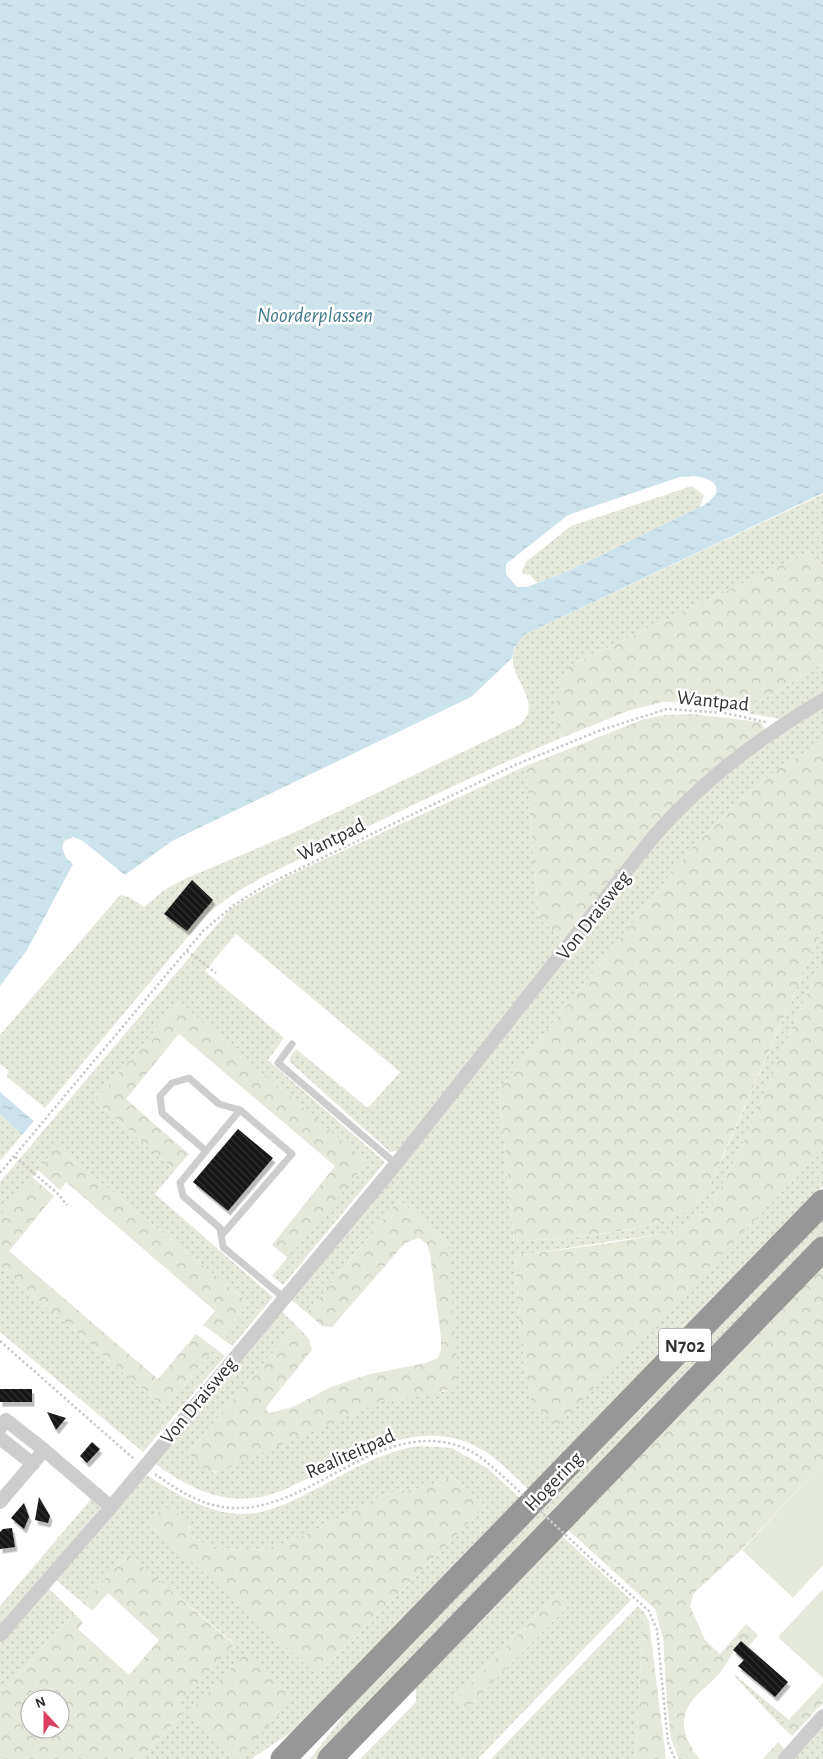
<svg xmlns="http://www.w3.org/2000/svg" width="823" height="1759" viewBox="0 0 823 1759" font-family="'Alegreya Sans',sans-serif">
<defs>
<pattern id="green-dots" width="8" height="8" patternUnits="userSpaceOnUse" patternTransform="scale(1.25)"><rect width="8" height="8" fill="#e5e9dc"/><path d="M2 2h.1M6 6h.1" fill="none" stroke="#c5c8bd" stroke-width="1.8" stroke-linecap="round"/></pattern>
<pattern id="forest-crowns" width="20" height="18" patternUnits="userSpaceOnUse" patternTransform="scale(1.25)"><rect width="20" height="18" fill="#e5e9dc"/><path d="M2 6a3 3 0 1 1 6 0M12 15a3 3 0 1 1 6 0" fill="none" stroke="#c5c8bd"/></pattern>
<pattern id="water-ripples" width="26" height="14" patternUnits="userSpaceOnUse" patternTransform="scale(1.25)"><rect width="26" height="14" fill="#cde3eb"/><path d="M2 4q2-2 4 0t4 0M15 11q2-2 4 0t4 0" fill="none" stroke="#b0c3ca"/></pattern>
<pattern id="building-back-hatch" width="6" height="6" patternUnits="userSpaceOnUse" patternTransform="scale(1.25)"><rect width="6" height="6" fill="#171717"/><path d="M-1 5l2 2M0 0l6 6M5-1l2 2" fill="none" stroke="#303030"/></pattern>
<filter id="shadow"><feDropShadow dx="2.5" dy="4.5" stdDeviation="0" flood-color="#0004"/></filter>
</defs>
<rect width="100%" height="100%" fill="#fff"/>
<g fill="url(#green-dots)" fill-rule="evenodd">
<polygon points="692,486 704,495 700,507 566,572 537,583 530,575 523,574 522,570 527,561 571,526"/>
<path d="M823,494V566L809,552L571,665C557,683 553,717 561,738C486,770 412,805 338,841C293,863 244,882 206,915L45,1108L7,1077L8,1070L0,1064V1035L120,895L129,897L144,907L163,891L180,881L293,833L521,724C549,695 489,670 524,635Z"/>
<polygon points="823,664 823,695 782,719 726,710 762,700"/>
<path d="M823,706V741L778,769L740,800L693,847L499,1090L514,1242C562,1237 651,1236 691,1207C706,1197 714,1175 722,1159L823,928V956L743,1143L714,1201L702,1214L683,1226L660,1234L515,1256L520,1333L531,1402L557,1425L823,1149V1186L531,1492C515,1477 498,1458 479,1448C423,1417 361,1452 310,1477C293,1486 274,1496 254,1498C217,1503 182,1484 153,1462L279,1309L296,1325L188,1453L214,1473L382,1401L448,1391V1243L399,1200L307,1313L289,1298L657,839L734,765Z"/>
<polygon points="526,766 539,919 565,941 403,1150 390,1152 290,1062 290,1057 296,1049 368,1108 400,1072 236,934 205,971 284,1038 268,1060 385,1162 283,1285 272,1276 366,1163 179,1002 95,1101 175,1170 155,1194 273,1297 234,1344 223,1335 249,1303 57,1147 0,1216 0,1182 231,908 286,877"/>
<polygon points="0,1114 22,1135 0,1161"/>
<polygon points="823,1215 823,1239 320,1759 310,1759 358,1697"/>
<polygon points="0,1267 165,1408 215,1348 225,1356 143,1452 0,1332"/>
<path d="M422,1446L452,1448L487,1468L523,1501L295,1730L251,1759H139L183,1714L180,1702L234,1643L128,1554L83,1603L55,1579L144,1477L148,1476C181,1497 223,1523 265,1511C297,1502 327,1482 357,1467C379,1457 398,1448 422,1446ZM452,1476L485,1506L320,1673L148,1523L190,1526L188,1534C198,1543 210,1546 223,1548C286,1560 332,1516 387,1494C399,1490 408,1490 420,1488C432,1487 442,1481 452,1476Z"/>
<polygon points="92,1498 102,1506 0,1626 0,1606"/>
<path d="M559,1533L631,1600L478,1759H360L416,1702V1680ZM559,1593L571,1603L465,1710L454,1700Z"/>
<polygon points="48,1588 74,1613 0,1695 0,1644"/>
<polygon points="638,1606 644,1612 635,1759 491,1759"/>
<polygon points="735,1675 789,1720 782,1727 735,1677"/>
<polygon points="823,1724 823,1759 791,1759"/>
</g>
<g fill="url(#forest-crowns)" fill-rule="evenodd">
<path d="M809,552L823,566V664L762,700L726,710L691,702H662L628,711L561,738C552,715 555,685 571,665Z"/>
<polygon points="693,714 761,722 765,730 744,745 565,941 539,919 526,766 644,719 665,715"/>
<path d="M823,741V928L710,1185C705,1192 700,1200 693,1206C657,1235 560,1237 514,1242L499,1090L693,847L740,800L778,769Z"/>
<polygon points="823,956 823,1149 557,1426 531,1402 520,1333 515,1256 616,1242 660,1234 683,1226 702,1214 714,1201 743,1143"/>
<polygon points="179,1002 367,1162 288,1258 272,1245 335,1166 179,1034 126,1099 189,1154 175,1170 95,1101"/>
<polygon points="57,1147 249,1303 223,1335 234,1344 232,1346 203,1325 215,1311 66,1182 60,1190 38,1170"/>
<polygon points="32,1177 54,1196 9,1251 158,1379 196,1334 215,1348 165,1408 0,1267 0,1216"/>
<path d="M399,1200L448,1243L457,1364L455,1388L433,1394L382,1401L223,1470C207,1476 198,1464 188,1453L296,1325L309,1339L312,1350L267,1406L266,1410L270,1413L293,1407L331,1387L370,1374L426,1363L438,1358L441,1349V1338L430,1254L427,1244L419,1238L405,1243L332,1327L322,1326L307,1313Z"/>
<path d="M823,1265V1463L740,1551L694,1593L690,1606L705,1640L720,1654L746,1624L758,1635L748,1648L741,1641C733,1650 729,1661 722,1670C713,1683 695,1693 688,1707C678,1725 688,1745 700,1759H679L671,1739L667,1705L663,1638L655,1609L567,1529Z"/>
<path d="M452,1476L485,1506L320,1673L316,1674L148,1523L164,1506L190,1520L188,1534C198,1543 210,1546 223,1548C286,1560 332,1516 387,1494C399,1490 408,1490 420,1488C432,1487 442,1481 452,1476Z"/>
<path d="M128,1554L234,1644L180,1702L183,1714L139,1759H0V1695L74,1613L83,1622L78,1629L129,1675L159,1640L108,1593L92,1611L83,1603ZM30,1699H60V1729H30Z"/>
<polygon points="560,1592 571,1603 465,1710 454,1700"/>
<polygon points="644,1612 649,1621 666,1759 635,1759"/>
<polygon points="247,1652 294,1698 238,1759 189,1713"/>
<polygon points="823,1683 823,1703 792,1736 782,1727"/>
<polygon points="778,1742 787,1751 779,1759 763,1759"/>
</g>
<g fill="#e5e9dc">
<polygon points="823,1463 823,1565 793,1598 742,1550"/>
<polygon points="823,1589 823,1678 778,1637"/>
</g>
<g fill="url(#water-ripples)" fill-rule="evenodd">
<path d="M0,0H823V493L524,635L514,648L512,658L471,697L172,841L125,875L83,841L73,837L64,841L62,848L66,858L73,864L27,950L0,986ZM694,476C717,479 726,490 704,505L566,572L527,587H517L506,574V564L568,515L680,477Z"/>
<polygon points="0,1092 34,1121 22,1135 0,1114"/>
</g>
<g fill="url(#building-back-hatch)" filter="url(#shadow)">
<polygon points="192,880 213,900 187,931 164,914"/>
<polygon points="238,1129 273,1158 228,1211 193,1182"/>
<rect x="0" y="1389" width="32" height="13"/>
<polygon points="47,1412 66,1418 56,1430"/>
<polygon points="92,1442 100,1449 87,1463 80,1456"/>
<polygon points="39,1497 50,1516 48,1523 35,1520"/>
<polygon points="24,1503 29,1517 24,1529 11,1518"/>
<polygon points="12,1528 15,1547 0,1549 0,1532 3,1529"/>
<polygon points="741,1641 788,1682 775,1697 738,1666 744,1660 733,1650"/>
</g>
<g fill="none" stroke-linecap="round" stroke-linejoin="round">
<g stroke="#cacaca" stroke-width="2.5" stroke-dasharray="2.5 2.5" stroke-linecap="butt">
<polyline points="187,951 216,973"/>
<polyline points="15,1157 57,1193 67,1205"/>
<polyline points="0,1173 203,931 234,905 266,885 515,765 601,730 667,709 725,713 766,722"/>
<polyline points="0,1341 134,1459"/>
<path d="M155,1474C179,1491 203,1507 234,1508C260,1509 284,1499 307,1488C355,1464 409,1425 464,1448C481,1455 493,1468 507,1480"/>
<polyline points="603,1570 649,1611 657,1630 668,1743 675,1759"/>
</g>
<g stroke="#cdcdcd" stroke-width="7">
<polyline points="292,1044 278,1063 396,1164"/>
<polyline points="206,1151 240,1110"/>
<polyline points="221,1236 292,1154 240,1110 219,1104 189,1078 172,1083 160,1096 162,1113 206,1151 180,1183 183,1196 220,1228 223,1247 283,1297"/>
</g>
<g stroke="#cdcdcd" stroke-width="14">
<polyline points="0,1428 6,1420 44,1450"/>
<polyline points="0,1438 33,1464"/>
<polyline points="0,1502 44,1450 111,1507"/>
<path d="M0,1635L111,1507L396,1164L654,836C703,780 759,738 823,700"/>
<polyline points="785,1759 823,1716"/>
</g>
<g stroke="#979797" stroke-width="25">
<polyline points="283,1759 823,1202"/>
<polyline points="330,1759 823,1249"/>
</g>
<polyline stroke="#cacaca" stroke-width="2.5" stroke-dasharray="2.5 2.5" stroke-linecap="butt" points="507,1480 603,1570"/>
</g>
<g text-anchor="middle" stroke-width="5" stroke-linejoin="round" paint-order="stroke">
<rect fill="#fff" stroke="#6e6e6e" stroke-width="1" x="659" y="1328.5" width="52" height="33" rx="4"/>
<g font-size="19" font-weight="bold" fill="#303030">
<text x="685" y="1352">N702</text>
</g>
<g font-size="20" fill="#303030" stroke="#fff">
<text transform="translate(713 700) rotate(6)" y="7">Wantpad</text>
<text transform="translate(331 839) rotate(-26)" y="7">Wantpad</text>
<text transform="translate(593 915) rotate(-52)" y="7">Von Draisweg</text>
<text transform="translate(198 1400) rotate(-50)" y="7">Von Draisweg</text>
<text transform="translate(350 1453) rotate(-24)" y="7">Realiteitpad</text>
<text transform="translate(553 1481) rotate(-46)" y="7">Hogering</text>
</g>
<g font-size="21" font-style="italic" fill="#437c8e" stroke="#fff">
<text x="315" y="322">Noorderplassen</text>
</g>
</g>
<g transform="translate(45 1714) rotate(339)"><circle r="24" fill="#ffffff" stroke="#acacac"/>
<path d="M0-4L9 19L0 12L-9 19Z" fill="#db3f61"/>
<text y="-8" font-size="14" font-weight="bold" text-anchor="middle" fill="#303030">N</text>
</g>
</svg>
